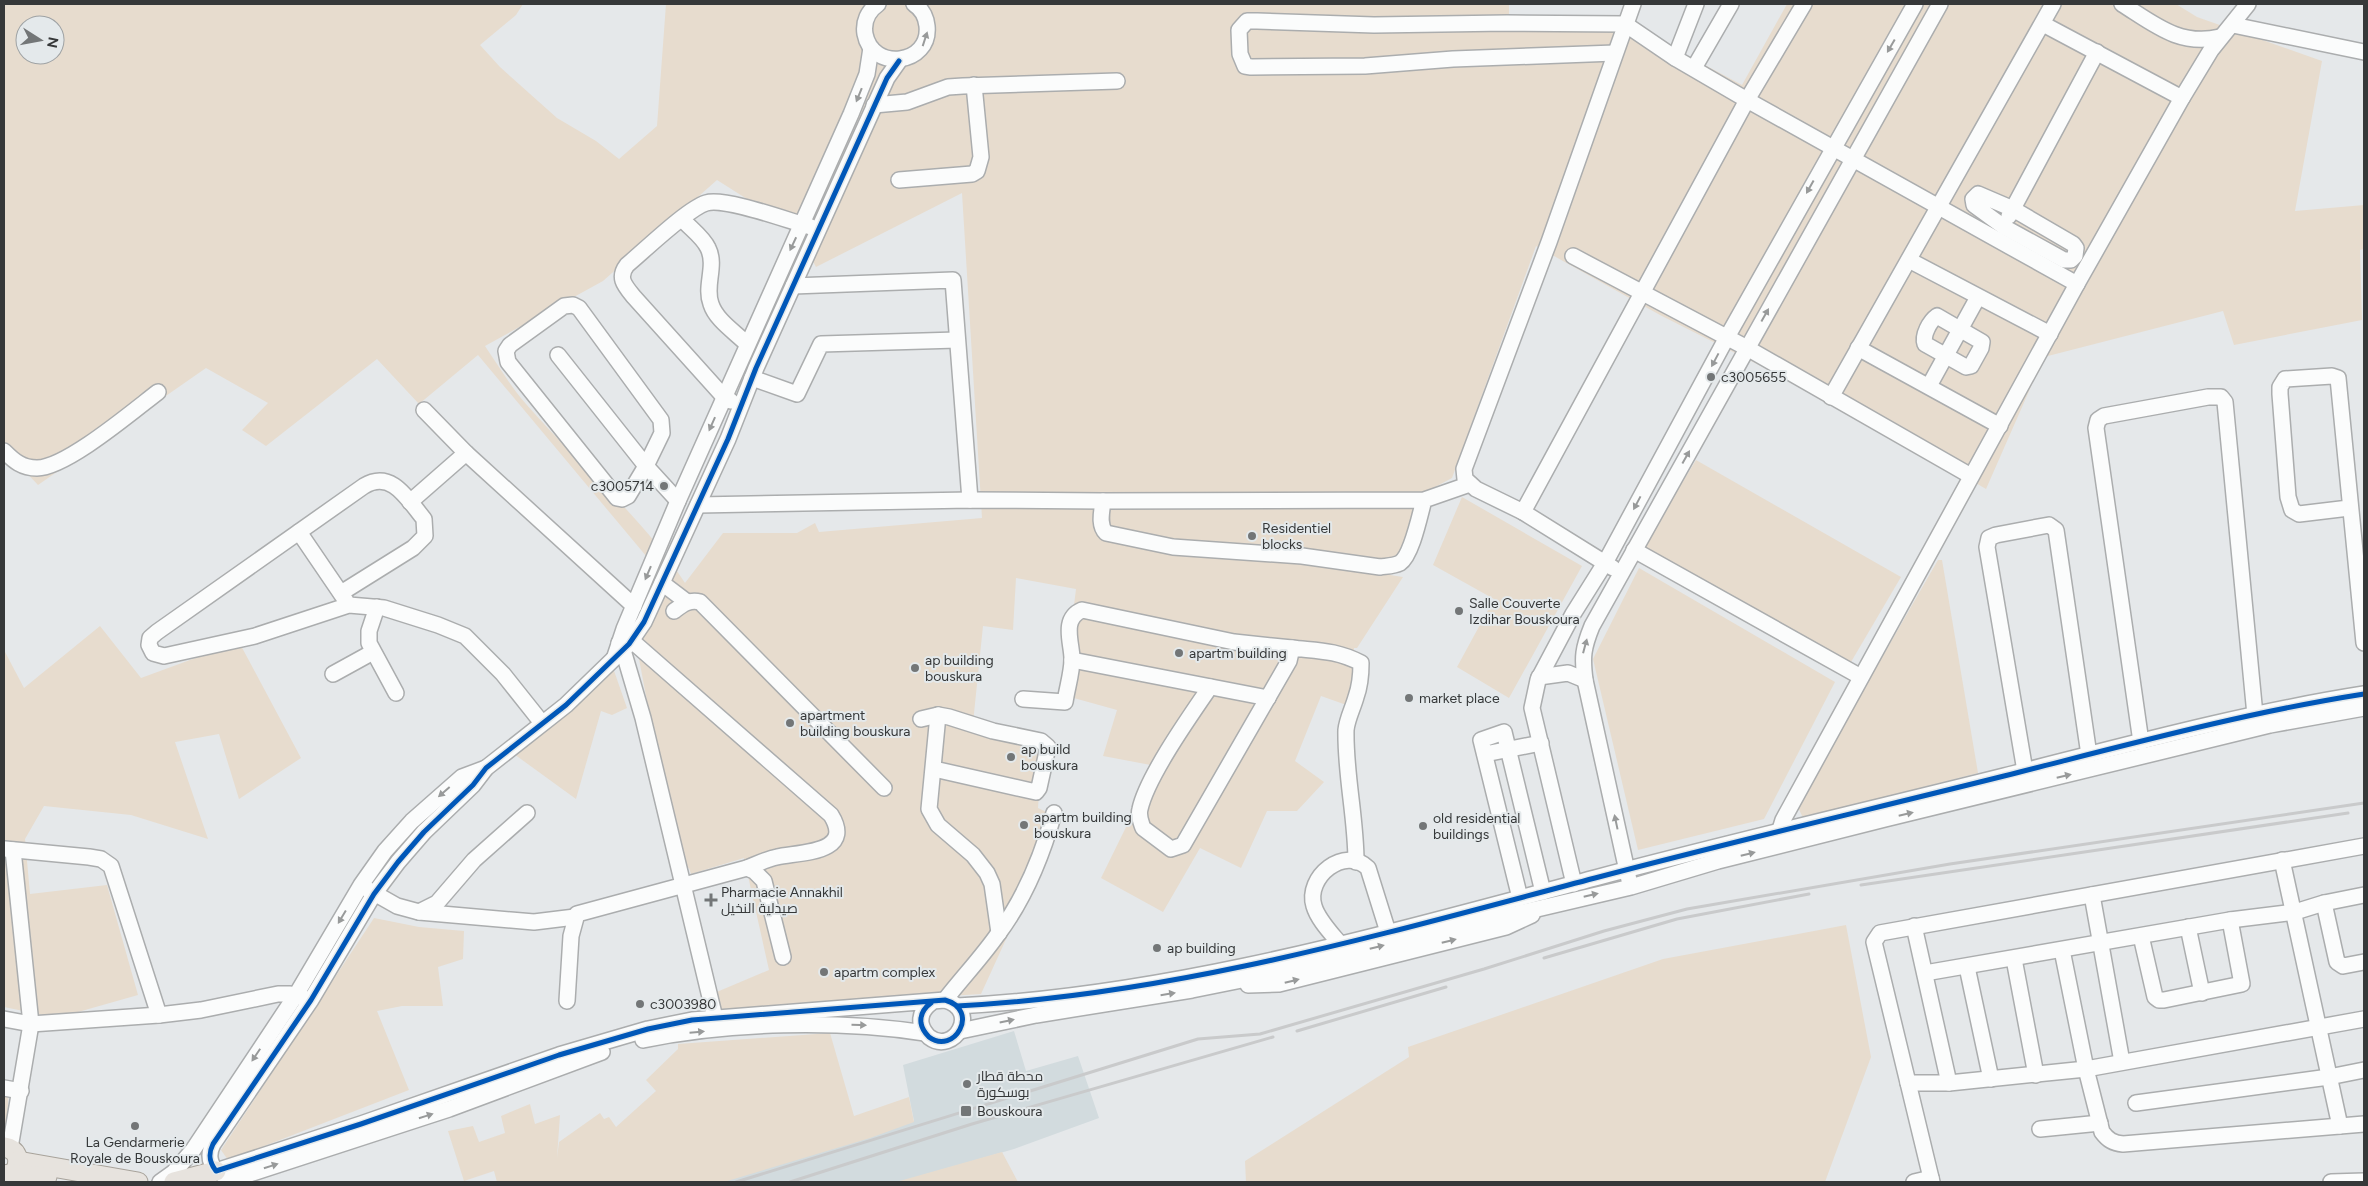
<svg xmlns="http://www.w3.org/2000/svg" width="2368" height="1186" viewBox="0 0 2368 1186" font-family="Figtree,Cairo,sans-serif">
<rect width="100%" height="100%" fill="#e5e8ea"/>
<polygon fill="#d2dbde" points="1014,1031 1026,1071 1078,1056 1099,1118 1014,1149 899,1182 722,1182 914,1121 903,1065"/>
<g fill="#e7dcce" fill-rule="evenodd">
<path d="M4,4H523L516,15L480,45L500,67L557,118L596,141L619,159L657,126L666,4H1509V16H1614L1742,85L1787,4H2176L2197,17L2322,61L2295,211L2364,205V249L2360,250L2362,320L2234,345L2223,311L2044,357L1986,489L1875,424L1660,315L1536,246L1452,478L1435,487L1425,519L1390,575L1403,577L1357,648H1354L1355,708L1321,696L1295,761L1324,782L1297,811H1267L1241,868L1200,848L1163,912L1101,878L1156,766L1103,756L1117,710L1063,695L1076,589L1016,578L1013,630L983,626L973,723L1043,740L1038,808L1061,819L981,994L716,1011L712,994L769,970L744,858L691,874L689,868L679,870L636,643L667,581L478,355L419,404L377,359L266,446L242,430L268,403L206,368L38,485L4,449ZM25,25H55V55H25ZM717,180L796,230L816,267L962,193L982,518L819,532L815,523L797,533H723L685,583C642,516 578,464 526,404C511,387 498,365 485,346L603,281Z"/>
<polygon points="1696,460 1901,577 1851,662 1642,548"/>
<polygon points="1462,497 1582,566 1509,698 1457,667 1494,599 1433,565"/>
<polygon points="1938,560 1942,560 1978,773 1803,818 1797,805"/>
<polygon points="1639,568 1835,682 1764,819 1638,850 1593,659"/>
<polygon points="100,626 141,678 239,642 301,758 239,799 219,734 175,742 208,839 131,815 44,806 25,839 30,894 107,885 138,995 57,1018 4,1007 4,650 24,688"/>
<polygon points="612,665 627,708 612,715 601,711 576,799 514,754"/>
<polygon points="374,918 419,927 464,931 463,959 438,967 443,1006 402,1006 377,1011 409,1090 228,1160 221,1150"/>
<polygon points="1846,925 1871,1057 1825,1182 1246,1182 1245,1161 1409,1057 1408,1047 1663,959"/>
<polygon points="830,1033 854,1116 909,1097 914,1122 870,1138 724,1182 497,1182 494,1171 464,1181 448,1131 473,1126 479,1142 505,1133 501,1116 530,1104 535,1124 560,1115 557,1158 559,1142 600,1113 604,1119 609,1117 616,1127 656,1091 646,1080 678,1049 678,1044"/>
<polygon points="4,1087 9,1088 4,1168"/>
<polygon points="1002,1152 1018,1182 896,1182"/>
</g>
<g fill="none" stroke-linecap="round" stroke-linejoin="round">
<g stroke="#abadae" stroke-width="18">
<g id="minor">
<path d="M878,4C868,11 863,22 865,34C872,72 931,65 927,26C926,17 922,9 914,4"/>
<path d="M2122,4C2154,24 2180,47 2220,37"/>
<polyline points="2043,24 2182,98"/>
<polyline points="2233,25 2364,52"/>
<polyline points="1615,53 1453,59 1365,66 1251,67 1245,66 1240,54 1239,30 1247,21 1257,21 1374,25 1507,23 1625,24 1675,58 1747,100 2077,284"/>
<polyline points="1675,58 1696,4"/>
<path d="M899,61L887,78L756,368L728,439L644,622L629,644L566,705L486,768L473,785L424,832L398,862L374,894L311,1000L213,1144C208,1154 209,1162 216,1171L361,1124L559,1055L648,1029L692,1020L945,1000C981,1010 954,1056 929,1037C925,1033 922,1029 921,1023C920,1015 924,1008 931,1003"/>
<polyline points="1694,68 1731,4"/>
<polyline points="874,105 907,102 948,87 963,86 1117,81"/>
<polyline points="899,180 972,174 977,171 981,157 974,85"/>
<polygon points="1978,194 2013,209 2073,244 2076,248 2075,256 2071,260 2064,260 2004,227 1974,205 1973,199"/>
<polyline points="2009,216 2097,52"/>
<path d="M682,219C690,228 703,237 708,248C717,266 704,286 711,304C716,320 735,332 747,344"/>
<polyline points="1573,256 1747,348 1971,476"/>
<polyline points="1909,260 2050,334"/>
<polyline points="793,286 953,280 970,500"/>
<path d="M1937,316L1982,342L1981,348L1971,366L1966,367L1925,344C1922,335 1930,321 1937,316Z"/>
<polyline points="1858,348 2000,426"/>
<polyline points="558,355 646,466 662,433 661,420 579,308 573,305 564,306 510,345 506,351 508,362 617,498 622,499 628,496 646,466 678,501"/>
<polyline points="752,378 797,394 821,344 957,340"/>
<polyline points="1929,386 1978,297"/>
<polyline points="1831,397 2053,4"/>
<path d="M731,401L724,397L634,297C625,286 617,278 627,265C644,251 687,209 706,203C725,197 789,221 811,227"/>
<polyline points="424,410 466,453 634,606"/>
<path d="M4,451C14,461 22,468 37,468C66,468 133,411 158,392"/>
<path d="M1424,500C1420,514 1412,555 1400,563C1394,566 1387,566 1380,567L1302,556L1173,547L1106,533C1098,525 1102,511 1103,501L1424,500L1470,484"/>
<polyline points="410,502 466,453"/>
<polyline points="698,505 970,500 1103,501"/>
<polyline points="2349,508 2299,514 2292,510 2288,497 2280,394 2280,387 2285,379 2332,376 2338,378 2364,643"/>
<polyline points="1523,512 1747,100 1804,4"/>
<polyline points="299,532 346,601"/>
<polyline points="1634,550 1861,677"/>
<polyline points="1613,568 1523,512 1476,489 1465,479 1464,469 1549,242 1633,4"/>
<polyline points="662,583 687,602"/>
<path d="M341,593L413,548L425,536L424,519C408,500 392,469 364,486L157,632L150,638L149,645L153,653L164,656L255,636L349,605L384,608L438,625L465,636L503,674L542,723"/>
<polyline points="377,607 369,631 369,643 396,693"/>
<path d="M674,611C682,605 689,599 700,602L884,788"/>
<path d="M623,637L632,641L831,815C855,854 799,852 777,857C767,859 757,864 747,868"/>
<polyline points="619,643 623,650 643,718 715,1018"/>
<polyline points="615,656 624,629 678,501 851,114 867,74 871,48"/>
<polyline points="1072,660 1268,698"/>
<polyline points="333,674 373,652"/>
<polyline points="1539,677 1568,673 1585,680"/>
<path d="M1210,687C1190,716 1147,777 1140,809C1138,816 1141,822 1143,828L1171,849L1183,845L1289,661L1292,648C1318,651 1336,650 1361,663C1361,674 1360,686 1356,697C1353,708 1347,719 1346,730C1345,774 1356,817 1356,862"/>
<path d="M1023,699L1065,702C1067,688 1072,673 1072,659C1072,643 1061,619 1082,610L1234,642L1292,648"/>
<polyline points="938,715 929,809 938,825 973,855 987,873 992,884 999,933"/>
<polyline points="921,719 938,715 949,717 993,731 1041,741 1048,747 1039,788 1036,792 934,769"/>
<polyline points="2141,742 2096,428 2098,420 2104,416 2208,397 2221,397 2225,402 2255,715"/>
<polyline points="1485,754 1541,743"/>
<polyline points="2025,771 1987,547 1989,538 1996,535 2049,525 2056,530 2089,755"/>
<polyline points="1779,833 1783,820 2077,284 2182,98 2211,50 2248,4"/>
<polyline points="5,849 89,857 101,859 111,866 159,1015"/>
<polyline points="2282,860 2340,1126"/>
<path d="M1629,880L1585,680C1582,657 1583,648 1592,626L1940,4"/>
<polyline points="1574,884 1532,708 1538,680 1573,614 1605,563 1726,339 1915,4"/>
<polyline points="367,889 397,906 419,912 534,922 575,917"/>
<polyline points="2092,895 2122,1062"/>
<polyline points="1520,898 1481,740 1504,732 1543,892"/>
<polyline points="2324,903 2337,962 2343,966 2364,962"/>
<polyline points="419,912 437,903 474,860 527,813"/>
<polyline points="1914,926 1949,1083"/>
<polyline points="2188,927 2202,993"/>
<polyline points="2141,936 2155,997 2159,1000 2164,1000 2242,984 2230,920"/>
<path d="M1341,945C1332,934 1318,920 1314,906C1305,877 1345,845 1368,868L1388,932"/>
<path d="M2062,950L2086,1069L2102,1132C2108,1140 2113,1143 2123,1144L2364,1124"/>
<polyline points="2014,959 2036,1075"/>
<polyline points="1967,967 1991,1079"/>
<polyline points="1925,973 2230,920 2295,912 2324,903 2364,895"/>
<polyline points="1248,985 1279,984 1506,927 1532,915"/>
<path d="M945,1000C962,978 982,957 998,934C1025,898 1042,856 1054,813"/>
<polyline points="567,1001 571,936 577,914 747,868 754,871 764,881 783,957"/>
<path d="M957,1006C1175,995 1386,933 1595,878C1731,842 1868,810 2004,776C2123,746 2243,713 2364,694"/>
<polyline points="4,1019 31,1024 159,1015 201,1010 278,994 290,994 304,998"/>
<polyline points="960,1031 1036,1015 1192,990 1271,974 1417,937 1631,887 1718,861 1885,819 2270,725 2364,708"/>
<path d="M643,1040C729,1022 838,1020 925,1033"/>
<polyline points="1908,1083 1949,1083 2086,1069 2364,1019"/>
<polyline points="4,1088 21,1091"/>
<polyline points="2136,1103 2329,1077 2364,1070"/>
<polyline points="2040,1129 2100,1123"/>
<polyline points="10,1148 31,1024 13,850"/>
<polyline points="160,1182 174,1172 193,1150 296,995 361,885 385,851 412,821 462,777 486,768"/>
<polyline points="225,1182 449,1109 602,1052"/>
<polyline points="1914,1182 1931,1178"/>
<polyline points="1932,1182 1874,942 1880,933 2364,846"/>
<polyline points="2331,1182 2364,1181"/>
</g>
</g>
<g stroke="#a8a39b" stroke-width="21">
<g id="major">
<path d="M4,1147C17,1149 22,1161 14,1172"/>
<polyline points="18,1161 138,1182"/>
<polyline points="4,1175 11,1174 47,1177"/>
<polyline points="174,1182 216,1171"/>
</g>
</g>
<use href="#minor" stroke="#fbfcfc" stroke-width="15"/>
<use href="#major" stroke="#e7e3de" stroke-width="19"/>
<g stroke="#c9cacb" stroke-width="3">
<polyline points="1861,885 2348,813"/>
<polyline points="1544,958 1677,919 1809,894"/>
<polyline points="1297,1031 1446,987"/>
<polyline points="736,1182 1198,1039 1260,1034 1484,969 1604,931 1687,909 1950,864 2364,803"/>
<polyline points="790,1182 972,1124 1273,1037"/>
</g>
<g stroke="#e4e9eb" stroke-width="8">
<g id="cycleway">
<path d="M899,61L887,78L756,368L728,439L644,622L629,644L566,705L486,768L473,785L424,832L398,862L374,894L311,1000L213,1144C208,1154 209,1162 216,1171L361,1124L559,1055L648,1029L692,1020L945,1000C981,1010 954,1056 929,1037C925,1033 922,1029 921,1023C920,1015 924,1008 931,1003"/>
<path d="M957,1006C1175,995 1386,933 1595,878C1731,842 1868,810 2004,776C2123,746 2243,713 2364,694"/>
</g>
</g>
<use href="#cycleway" stroke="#0057b8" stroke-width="5"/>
</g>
<defs><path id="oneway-solid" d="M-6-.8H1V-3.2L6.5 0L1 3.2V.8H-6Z" transform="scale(1.25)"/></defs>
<g fill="#989a9a">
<use href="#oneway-solid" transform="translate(925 39) rotate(-72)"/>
<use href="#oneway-solid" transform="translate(1891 46) rotate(120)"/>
<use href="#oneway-solid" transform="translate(859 95) rotate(112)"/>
<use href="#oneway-solid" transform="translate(1810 187) rotate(119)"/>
<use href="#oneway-solid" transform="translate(793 244) rotate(115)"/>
<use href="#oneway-solid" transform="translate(1765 315) rotate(-61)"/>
<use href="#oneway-solid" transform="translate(1715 360) rotate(118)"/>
<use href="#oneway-solid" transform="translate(712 424) rotate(114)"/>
<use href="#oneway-solid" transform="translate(1686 457) rotate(-61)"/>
<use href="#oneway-solid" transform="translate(1637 503) rotate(118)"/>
<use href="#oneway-solid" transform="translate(648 573) rotate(113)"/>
<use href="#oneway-solid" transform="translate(1585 646) rotate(-75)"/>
<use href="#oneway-solid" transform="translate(2064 776) rotate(-13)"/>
<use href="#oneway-solid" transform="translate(444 792) rotate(139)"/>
<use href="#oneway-solid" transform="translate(1906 814) rotate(-13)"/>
<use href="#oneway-solid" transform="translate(1616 822) rotate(-102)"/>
<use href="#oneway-solid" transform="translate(1748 854) rotate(-14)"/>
<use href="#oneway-solid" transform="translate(1591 895) rotate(-13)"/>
<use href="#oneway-solid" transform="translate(342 917) rotate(121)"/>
<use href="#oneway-solid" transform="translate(1449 941) rotate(-14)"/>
<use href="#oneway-solid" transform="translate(1377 947) rotate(-14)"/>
<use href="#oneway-solid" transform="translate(1292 981) rotate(-14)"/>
<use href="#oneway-solid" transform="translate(1168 994) rotate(-9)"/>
<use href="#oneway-solid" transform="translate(1007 1021) rotate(-12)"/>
<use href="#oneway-solid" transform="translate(859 1025) rotate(2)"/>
<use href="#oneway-solid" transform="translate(697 1032) rotate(-5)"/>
<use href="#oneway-solid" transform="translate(256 1055) rotate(124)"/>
<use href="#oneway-solid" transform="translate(426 1116) rotate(-18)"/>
<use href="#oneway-solid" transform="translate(271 1166) rotate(-18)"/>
</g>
<g fill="#737677" stroke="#e4e9eb" stroke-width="2">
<circle cx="1711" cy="377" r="5"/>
<circle cx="664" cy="486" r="5"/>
<circle cx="1252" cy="536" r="5"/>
<circle cx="1459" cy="611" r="5"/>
<circle cx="1179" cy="653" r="5"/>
<circle cx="915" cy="668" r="5"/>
<circle cx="1409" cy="698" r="5"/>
<circle cx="790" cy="723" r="5"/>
<circle cx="1011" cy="757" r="5"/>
<circle cx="1024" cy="825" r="5"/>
<circle cx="1423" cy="826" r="5"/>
<path d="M708.5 892.5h5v5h5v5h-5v5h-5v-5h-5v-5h5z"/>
<circle cx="1157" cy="948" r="5"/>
<circle cx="824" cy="972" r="5"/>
<circle cx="640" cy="1004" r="5"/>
<circle cx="967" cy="1084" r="5"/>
<rect x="960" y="1105" width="12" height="12" rx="2.5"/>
<circle cx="135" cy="1126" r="5"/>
</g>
<g text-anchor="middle" stroke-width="4" stroke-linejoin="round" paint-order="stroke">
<g font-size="14" fill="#363839" stroke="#e4e9eb" text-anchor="start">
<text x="1721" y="382">c3005655</text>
<text x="654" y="491" text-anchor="end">c3005714</text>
<text x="1262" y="533">Residentiel<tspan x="1262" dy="16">blocks</tspan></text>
<text x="1469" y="608">Salle Couverte<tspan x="1469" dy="16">Izdihar Bouskoura</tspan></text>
<text x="1189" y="658">apartm building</text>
<text x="925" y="665">ap building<tspan x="925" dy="16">bouskura</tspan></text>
<text x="1419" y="703">market place</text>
<text x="800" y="720">apartment<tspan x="800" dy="16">building bouskura</tspan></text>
<text x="1021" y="754">ap build<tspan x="1021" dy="16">bouskura</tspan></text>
<text x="1034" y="822">apartm building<tspan x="1034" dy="16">bouskura</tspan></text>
<text x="1433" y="823">old residential<tspan x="1433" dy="16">buildings</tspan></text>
<text x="721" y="897">Pharmacie Annakhil<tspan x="721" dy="16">صيدلية النخيل</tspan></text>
<text x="1167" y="953">ap building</text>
<text x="834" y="977">apartm complex</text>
<text x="650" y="1009">c3003980</text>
<text x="977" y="1081">محطة قطار<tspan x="977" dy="16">بوسكورة</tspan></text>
<text x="977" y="1116">Bouskoura</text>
<text x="135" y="1147" text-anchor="middle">La Gendarmerie<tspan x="135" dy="16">Royale de Bouskoura</tspan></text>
</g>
</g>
<rect width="2368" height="1186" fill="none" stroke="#363839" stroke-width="10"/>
<g transform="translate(40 40) rotate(101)"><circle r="24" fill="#e4e9eb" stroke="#9ea2a4"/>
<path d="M0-4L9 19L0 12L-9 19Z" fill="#737677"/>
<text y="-8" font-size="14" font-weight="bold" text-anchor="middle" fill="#363839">N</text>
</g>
</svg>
